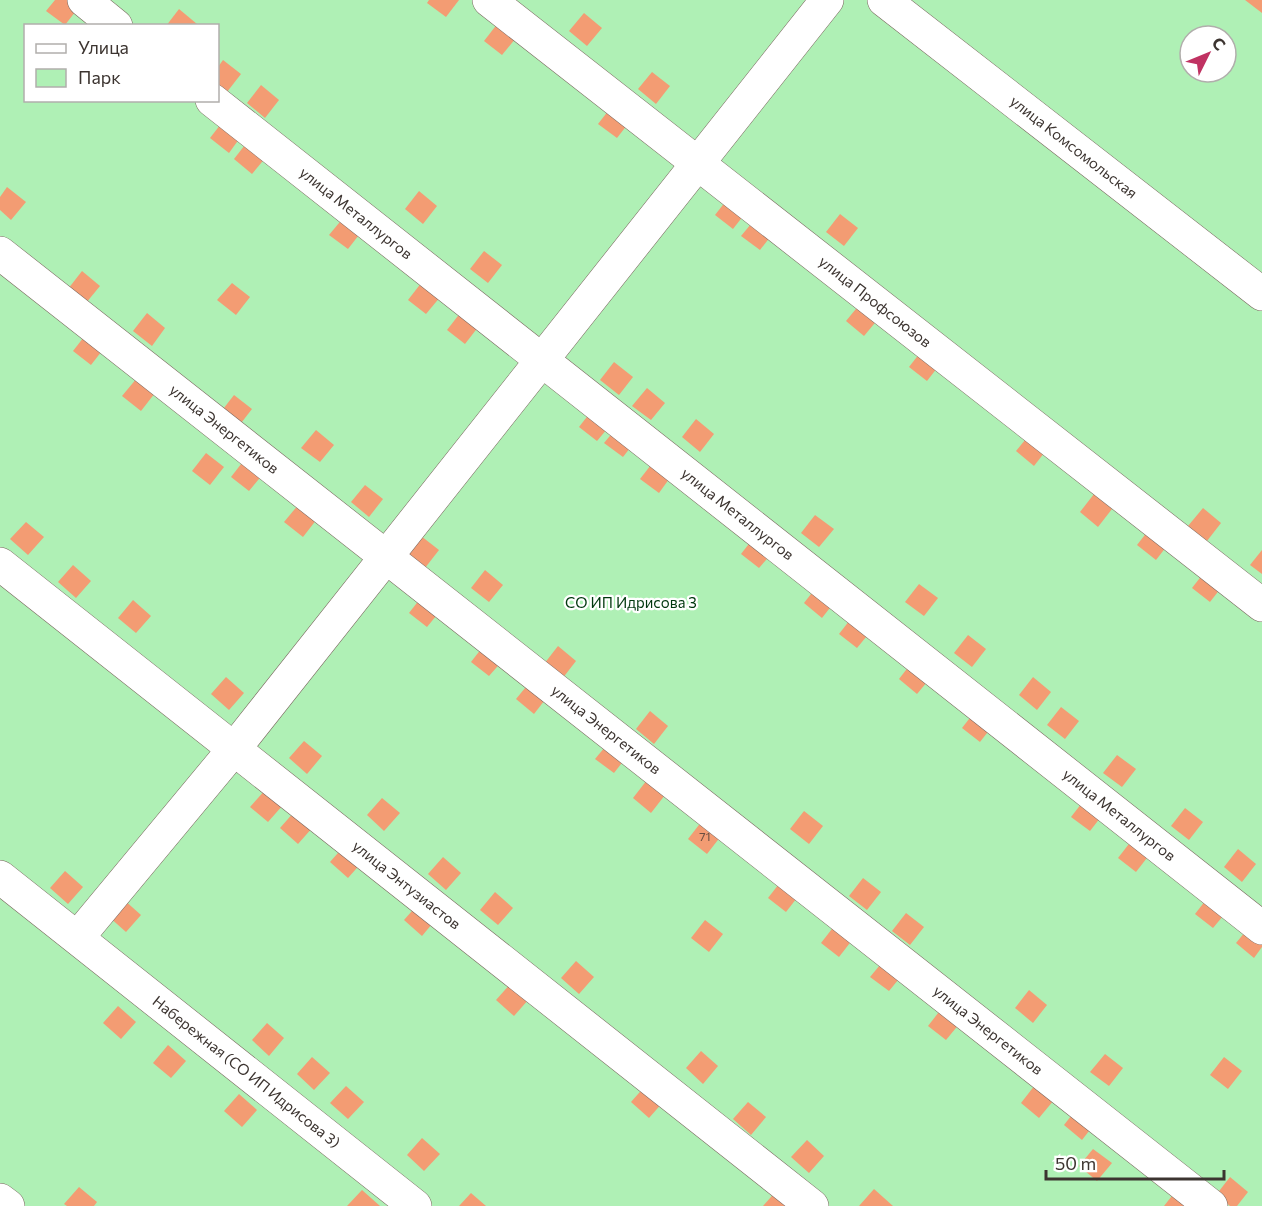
<svg xmlns="http://www.w3.org/2000/svg" width="1262" height="1206" viewBox="0 0 1262 1206" font-family="Commissioner,sans-serif">
<rect width="100%" height="100%" fill="#fef0ea"/>
<path fill="#aff0b5" fill-rule="evenodd" d="M0,0H1262V1206H0ZM26,26H218V100H26ZM1190,36H1226V72H1190Z"/>
<g fill="#f39c73">
<polygon points="55,0 70,0 79,7 65,25 46,11"/>
<polygon points="429,0 459,0 446,17 427,3"/>
<polygon points="1245,0 1262,0 1262,13"/>
<polygon points="179,9 197,24 196,26 166,26"/>
<polygon points="584,13 602,28 587,46 569,31"/>
<polygon points="498,23 516,38 502,55 484,41"/>
<polygon points="223,60 241,74 227,92 218,84 218,67"/>
<polygon points="652,72 670,86 656,104 638,89"/>
<polygon points="261,85 279,100 265,118 247,103"/>
<polygon points="612,106 631,120 617,138 598,124"/>
<polygon points="224,120 242,135 229,153 210,138"/>
<polygon points="248,141 267,156 252,174 234,159"/>
<polygon points="7,187 26,202 11,220 0,210 0,197"/>
<polygon points="419,191 437,206 423,224 405,209"/>
<polygon points="729,197 747,211 733,229 715,215"/>
<polygon points="840,214 858,228 844,246 826,232"/>
<polygon points="344,217 362,231 348,249 329,235"/>
<polygon points="756,218 774,232 760,250 741,236"/>
<polygon points="484,251 502,265 488,283 470,269"/>
<polygon points="82,271 100,286 86,303 68,289"/>
<polygon points="422,282 441,296 426,314 408,300"/>
<polygon points="232,283 250,297 236,315 217,300"/>
<polygon points="860,304 879,318 864,336 846,321"/>
<polygon points="461,312 479,326 465,344 447,330"/>
<polygon points="147,313 165,328 152,346 133,331"/>
<polygon points="87,333 105,347 91,365 73,351"/>
<polygon points="923,349 941,363 927,381 909,367"/>
<polygon points="614,362 633,377 619,395 600,380"/>
<polygon points="137,378 155,393 141,411 122,396"/>
<polygon points="647,388 665,403 651,420 632,406"/>
<polygon points="234,395 252,409 238,427 220,413"/>
<polygon points="593,409 612,423 597,441 579,427"/>
<polygon points="696,419 714,434 700,452 682,437"/>
<polygon points="619,425 637,439 623,457 604,443"/>
<polygon points="316,430 334,445 320,462 301,448"/>
<polygon points="1030,434 1048,448 1034,466 1016,451"/>
<polygon points="206,453 224,467 210,485 192,471"/>
<polygon points="245,459 263,474 249,491 231,477"/>
<polygon points="654,461 672,475 659,493 640,479"/>
<polygon points="365,485 383,499 369,517 351,502"/>
<polygon points="1094,494 1112,509 1098,527 1080,512"/>
<polygon points="299,504 317,519 303,537 284,522"/>
<polygon points="1203,508 1221,523 1207,541 1188,526"/>
<polygon points="815,515 834,529 819,547 801,533"/>
<polygon points="26,522 44,537 28,555 10,539"/>
<polygon points="1151,527 1170,542 1156,560 1137,545"/>
<polygon points="421,536 439,550 425,568 407,554"/>
<polygon points="755,536 774,551 759,568 741,554"/>
<polygon points="1262,550 1262,574 1250,565"/>
<polygon points="73,565 91,581 76,598 58,582"/>
<polygon points="485,570 503,585 489,602 471,588"/>
<polygon points="1206,570 1224,584 1210,602 1192,588"/>
<polygon points="919,584 938,598 924,616 905,602"/>
<polygon points="818,585 836,600 822,618 804,603"/>
<polygon points="423,595 441,610 427,627 409,613"/>
<polygon points="133,600 151,616 136,633 118,618"/>
<polygon points="853,616 871,631 857,648 839,634"/>
<polygon points="968,635 986,649 972,667 954,653"/>
<polygon points="485,644 504,659 489,676 471,662"/>
<polygon points="558,646 576,661 562,679 544,664"/>
<polygon points="913,661 932,676 917,694 899,679"/>
<polygon points="226,677 244,693 229,710 211,694"/>
<polygon points="1033,677 1051,692 1037,710 1019,695"/>
<polygon points="530,682 548,696 534,714 516,699"/>
<polygon points="1061,707 1079,721 1065,739 1047,725"/>
<polygon points="976,710 994,724 980,742 962,728"/>
<polygon points="650,711 668,726 654,744 636,729"/>
<polygon points="304,741 322,756 307,774 289,758"/>
<polygon points="610,741 628,755 614,773 595,759"/>
<polygon points="1117,755 1136,769 1122,787 1103,773"/>
<polygon points="647,780 665,795 651,813 633,798"/>
<polygon points="266,789 283,805 268,822 250,807"/>
<polygon points="382,798 400,813 384,831 367,815"/>
<polygon points="1085,799 1104,813 1090,831 1071,817"/>
<polygon points="1185,808 1203,822 1189,840 1171,826"/>
<polygon points="295,811 313,827 298,844 280,828"/>
<polygon points="804,811 823,826 809,844 790,829"/>
<polygon points="702,821 721,836 707,854 688,839"/>
<polygon points="1132,840 1150,854 1136,872 1118,858"/>
<polygon points="345,845 363,861 348,878 330,862"/>
<polygon points="1238,849 1256,864 1242,882 1224,867"/>
<polygon points="443,857 461,873 446,890 428,874"/>
<polygon points="65,871 83,887 68,904 50,888"/>
<polygon points="863,878 881,892 867,910 849,896"/>
<polygon points="782,880 800,894 786,912 768,898"/>
<polygon points="495,892 513,908 498,925 480,910"/>
<polygon points="1209,896 1228,910 1213,928 1195,914"/>
<polygon points="123,899 141,915 126,932 108,916"/>
<polygon points="419,903 437,918 422,936 404,920"/>
<polygon points="906,913 924,927 910,945 892,931"/>
<polygon points="705,920 723,934 709,952 691,938"/>
<polygon points="835,925 853,939 839,957 821,943"/>
<polygon points="1250,926 1262,935 1262,947 1254,958 1236,943"/>
<polygon points="885,959 903,974 889,991 870,977"/>
<polygon points="576,961 594,977 579,994 561,978"/>
<polygon points="511,983 529,999 514,1016 496,1000"/>
<polygon points="1029,990 1047,1005 1033,1023 1015,1008"/>
<polygon points="118,1006 136,1022 121,1039 103,1023"/>
<polygon points="942,1008 960,1023 946,1040 928,1026"/>
<polygon points="267,1023 284,1038 269,1056 252,1040"/>
<polygon points="168,1045 186,1061 171,1078 153,1063"/>
<polygon points="701,1051 718,1066 703,1084 686,1068"/>
<polygon points="1105,1054 1123,1068 1109,1086 1090,1072"/>
<polygon points="312,1057 330,1073 314,1090 297,1074"/>
<polygon points="1224,1057 1242,1071 1228,1089 1210,1075"/>
<polygon points="646,1085 664,1101 649,1118 631,1102"/>
<polygon points="1035,1085 1054,1100 1039,1118 1021,1103"/>
<polygon points="346,1086 364,1102 348,1119 330,1103"/>
<polygon points="239,1094 257,1110 242,1127 224,1111"/>
<polygon points="748,1102 766,1117 751,1135 733,1119"/>
<polygon points="1078,1107 1096,1122 1082,1140 1064,1125"/>
<polygon points="422,1138 440,1154 424,1171 407,1155"/>
<polygon points="807,1140 824,1156 809,1173 791,1157"/>
<polygon points="1093,1149 1112,1163 1097,1181 1079,1166"/>
<polygon points="1230,1177 1248,1192 1237,1206 1230,1206 1216,1195"/>
<polygon points="79,1187 97,1202 94,1206 67,1206 64,1204"/>
<polygon points="778,1189 795,1206 763,1206"/>
<polygon points="874,1189 893,1206 859,1206"/>
<polygon points="362,1190 380,1206 347,1206"/>
<polygon points="1175,1192 1192,1206 1164,1206"/>
<polygon points="471,1193 486,1206 459,1206"/>
</g>
<g fill="none" stroke-linecap="round" stroke-linejoin="round">
<g stroke="#79665d" stroke-width="34">
<g id="minor">
<polyline points="84,0 116,26"/>
<path id="s1" d="M489,0L1262,605"/>
<path id="s2" d="M884,0L1262,294"/>
<path id="s3" d="M212,100L1262,928"/>
<path id="s4" d="M0,253L1211,1206"/>
<path id="s5" d="M0,564L812,1206"/>
<path id="s6" d="M0,877L415,1206"/>
<polyline points="78,937 234,749 827,0"/>
<polyline points="0,1200 8,1206"/>
</g>
</g>
<use href="#minor" stroke="#fff" stroke-width="33"/>
</g>
<g text-anchor="middle" stroke-width="4.5" stroke-linejoin="round" paint-order="stroke">
<g font-size="12" fill="#6a4e41">
<text x="705" y="841">71</text>
</g>
<g font-size="15" fill="#3c3430" stroke="#fff">
<text dy="5" stroke="none"><textPath href="#s2" startOffset="240">улица Комсомольская</textPath></text>
<text dy="5" stroke="none"><textPath href="#s3" startOffset="183">улица Металлургов</textPath></text>
<text dy="5" stroke="none"><textPath href="#s1" startOffset="490">улица Профсоюзов</textPath></text>
<text dy="5" stroke="none"><textPath href="#s4" startOffset="285">улица Энергетиков</textPath></text>
<text dy="5" stroke="none"><textPath href="#s3" startOffset="669">улица Металлургов</textPath></text>
<text dy="5" stroke="none"><textPath href="#s4" startOffset="771">улица Энергетиков</textPath></text>
<text dy="5" stroke="none"><textPath href="#s3" startOffset="1155">улица Металлургов</textPath></text>
<text dy="5" stroke="none"><textPath href="#s5" startOffset="518">улица Энтузиастов</textPath></text>
<text dy="5" stroke="none"><textPath href="#s4" startOffset="1257">улица Энергетиков</textPath></text>
<text dy="5" stroke="none"><textPath href="#s6" startOffset="314">Набережная (СО ИП Идрисова 3)</textPath></text>
</g>
<g font-size="15" fill="#00380e" stroke="#fff">
<text x="631" y="608">СО ИП Идрисова 3</text>
</g>
</g>
<rect x="24" y="24" width="195" height="78" fill="#ffffff" stroke="#b1aeac" stroke-width="1.5"/>
<rect x="36" y="44" width="30" height="9" fill="#ffffff" stroke="#b1aeac" stroke-width="1.5"/>
<text x="78" y="54" font-size="18" fill="#3c3430">Улица</text>
<rect x="36" y="69" width="30" height="18" fill="#aff0b5" stroke="#b1aeac" stroke-width="1.5"/>
<text x="78" y="84" font-size="18" fill="#3c3430">Парк</text>
<g transform="translate(1208 54) rotate(47)"><circle r="28" fill="#ffffff" stroke="#b1aeac" stroke-width="1.5"/>
<path d="M0-4.5L10 22L0 15L-10 22Z" fill="#c03262"/>
<text y="-9" font-size="16" font-weight="bold" text-anchor="middle" fill="#3c3430">С</text>
</g>
<path d="M1046 1170v9h178v-9" fill="none" stroke="#3c3430" stroke-width="3"/>
<text x="1055" y="1170" font-size="18" fill="#3c3430" stroke="#ffffff" stroke-width="4.5" paint-order="stroke">50 m</text>
</svg>
